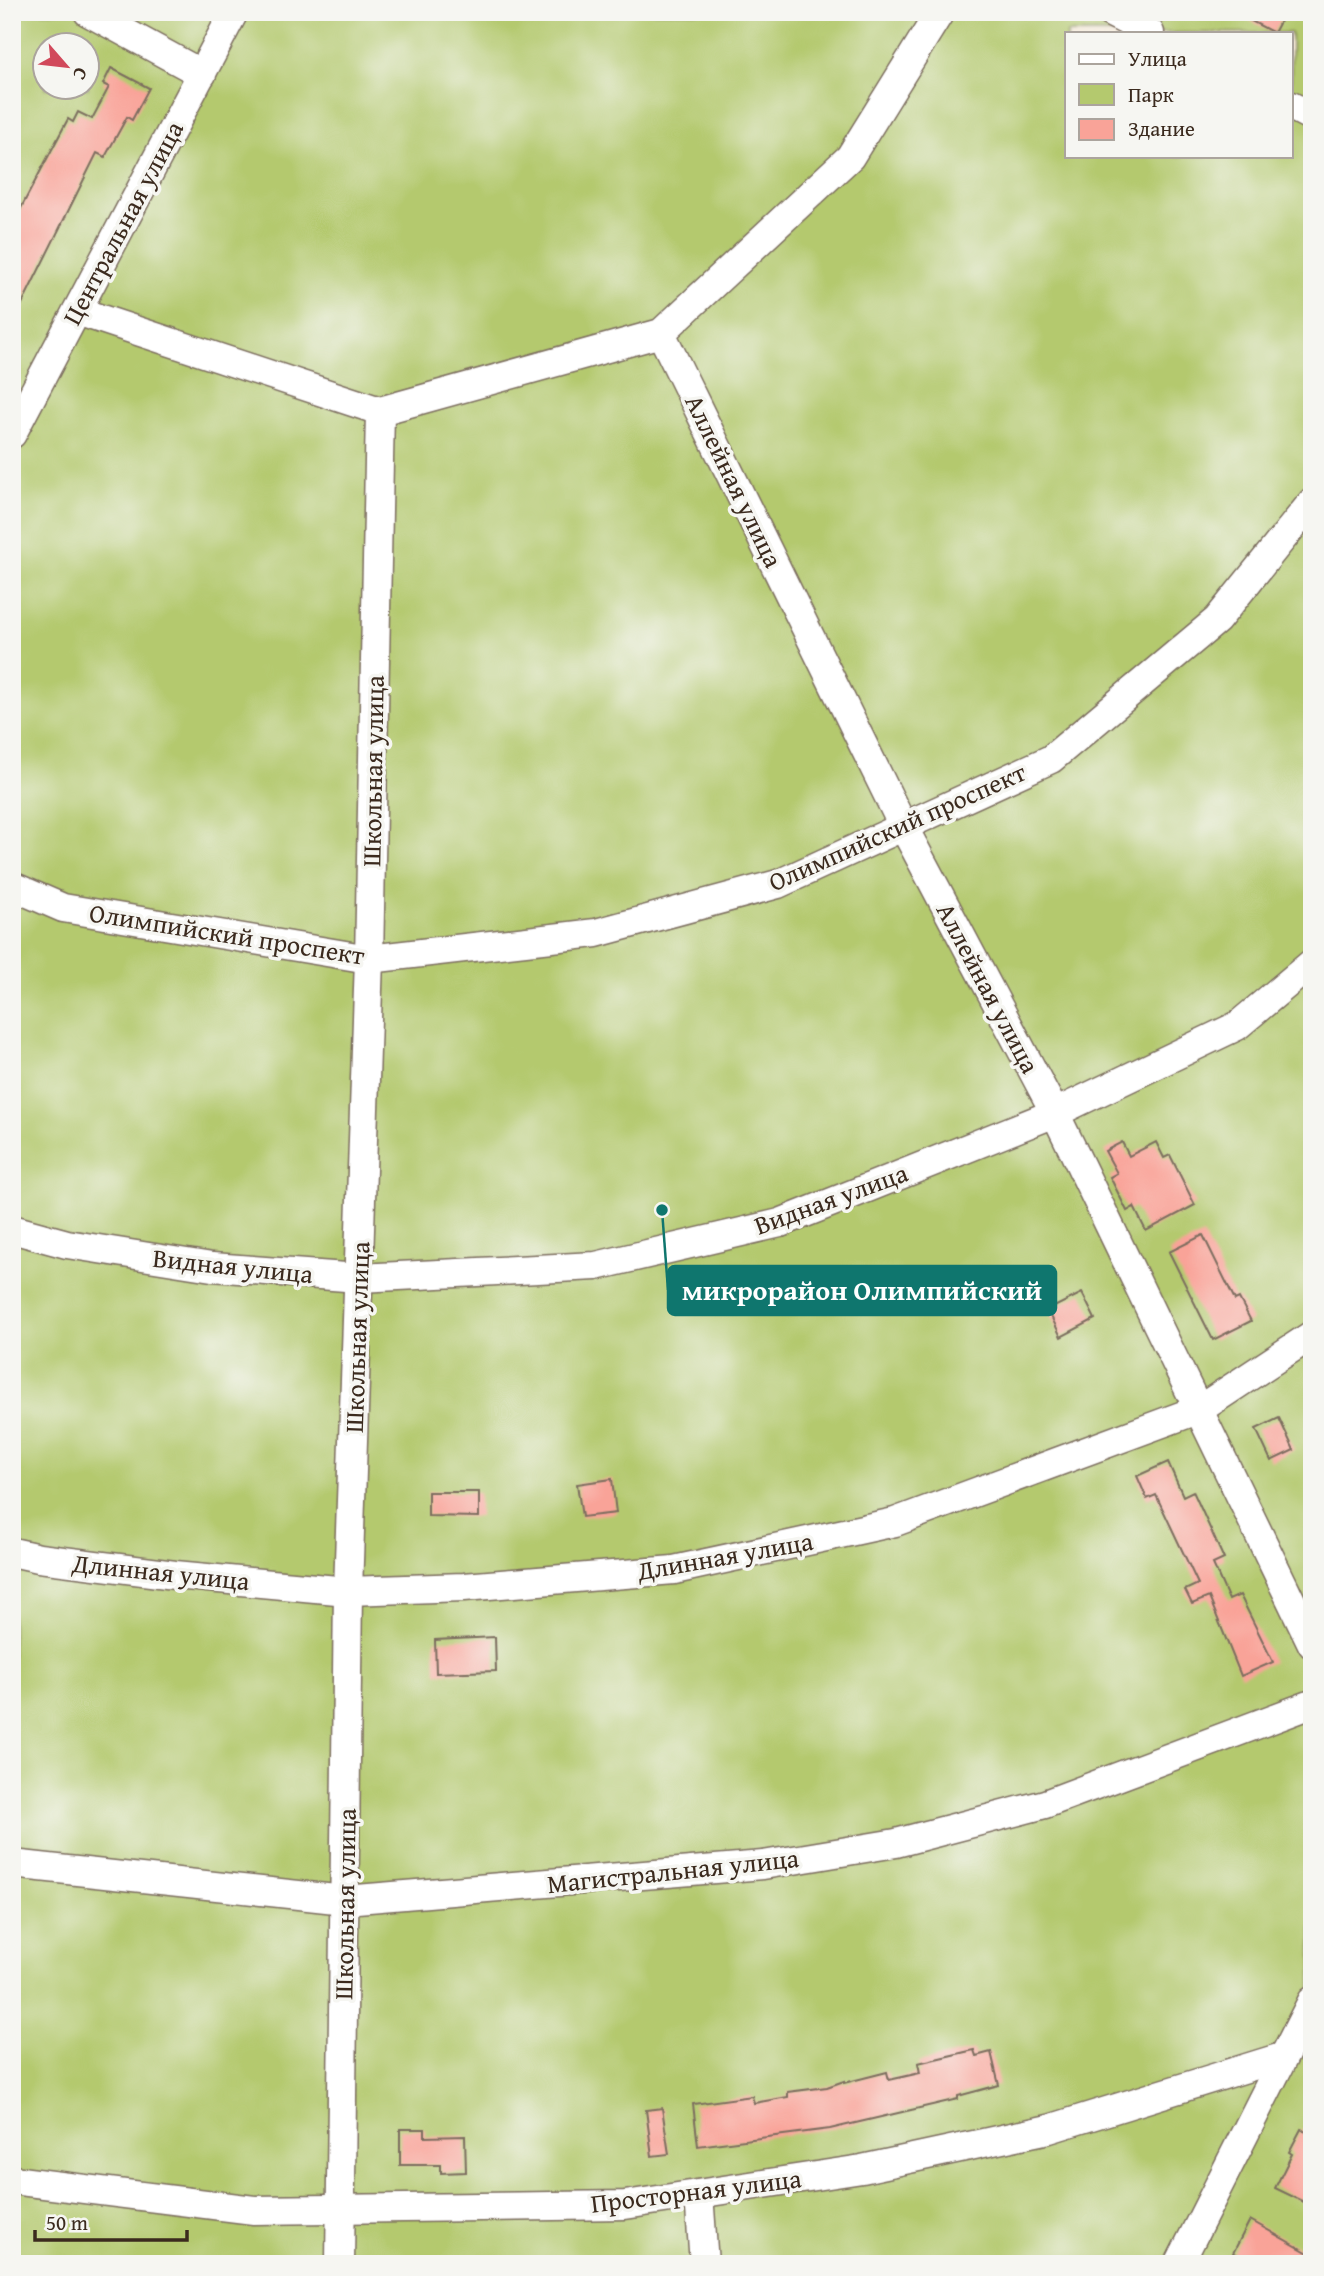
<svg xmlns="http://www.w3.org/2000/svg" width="1324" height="2276" viewBox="0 0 1324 2276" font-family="'Gentium Book Plus',serif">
<rect width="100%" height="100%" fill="#f6f6f2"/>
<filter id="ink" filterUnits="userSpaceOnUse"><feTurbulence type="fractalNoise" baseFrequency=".0143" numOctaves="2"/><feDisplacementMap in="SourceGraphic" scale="14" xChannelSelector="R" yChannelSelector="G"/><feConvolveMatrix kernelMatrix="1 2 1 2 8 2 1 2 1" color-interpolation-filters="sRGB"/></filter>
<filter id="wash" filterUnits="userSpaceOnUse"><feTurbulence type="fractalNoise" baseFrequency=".00686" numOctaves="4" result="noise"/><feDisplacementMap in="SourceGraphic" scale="28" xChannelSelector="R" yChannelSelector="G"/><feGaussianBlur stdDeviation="1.57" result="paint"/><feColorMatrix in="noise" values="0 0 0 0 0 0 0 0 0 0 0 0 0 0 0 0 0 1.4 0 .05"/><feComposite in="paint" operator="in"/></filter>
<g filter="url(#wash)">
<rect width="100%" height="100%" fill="#f5e9d8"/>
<path fill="#b4c96e" stroke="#787a46" stroke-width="2" fill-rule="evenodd" d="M12,12H1312V2264H12ZM1067,33H1291V156H1067ZM46,46H88V88H46Z"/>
<g id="blocks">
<g fill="#f9a398">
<polygon points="1234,12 1285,12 1274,33"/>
<polygon points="111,68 149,88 132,120 127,117 105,157 97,153 12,324 12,225 68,119 73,122 78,112 92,119 109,87 103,84"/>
<polygon points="1122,1142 1129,1156 1156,1142 1164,1158 1170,1155 1195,1205 1146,1231 1134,1207 1127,1211 1110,1177 1117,1173 1105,1151"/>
<polygon points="1203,1235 1235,1300 1239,1298 1251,1321 1213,1340 1169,1252"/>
<polygon points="1082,1293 1095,1319 1061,1337 1048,1310"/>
<polygon points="1279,1418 1294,1450 1271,1461 1256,1429"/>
<polygon points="1168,1462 1183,1496 1193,1491 1224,1559 1213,1564 1229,1600 1240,1595 1273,1662 1241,1676 1209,1597 1192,1604 1185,1590 1198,1584 1156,1495 1147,1499 1137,1476"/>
<polygon points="612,1479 616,1513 582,1517 577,1484"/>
<polygon points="428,1492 479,1492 479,1517 428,1516"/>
<polygon points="495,1637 496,1671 436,1673 435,1640"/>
<polygon points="974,2050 976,2056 991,2052 999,2085 958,2096 958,2099 830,2129 698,2146 693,2104 752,2096 754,2103 788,2097 788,2092 827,2087 844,2081 844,2083 887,2072 889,2080 920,2073 918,2063"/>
<polygon points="662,2108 669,2154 652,2156 646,2110"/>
<polygon points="400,2129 425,2129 425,2137 465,2136 466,2172 441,2173 441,2165 400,2165"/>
<polygon points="1301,2129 1312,2135 1312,2206 1275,2188 1292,2154 1289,2152"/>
<polygon points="1250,2220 1312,2255 1312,2264 1253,2264 1233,2253"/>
</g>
</g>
</g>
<g filter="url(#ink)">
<use href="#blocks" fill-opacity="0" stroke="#7c6d5f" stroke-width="2"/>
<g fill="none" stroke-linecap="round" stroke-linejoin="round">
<g stroke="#7c6d5f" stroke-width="31">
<g id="minor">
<polyline points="88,12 202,74"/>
<polyline points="1109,12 1150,33"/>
<polyline points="1291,106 1312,117"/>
<polyline points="77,311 380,411 661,333 850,157 940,12"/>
<polyline points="661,333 903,826 1055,1113 1312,1644"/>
<polyline points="12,434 234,12"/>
<polyline points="12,886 63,908 369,959 596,933 778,884 1051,759 1217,620 1312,502"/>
<polyline points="12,1229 67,1244 212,1267 359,1278 596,1266 780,1223 1055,1113 1237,1026 1312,963"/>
<polyline points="12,1552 39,1558 175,1575 348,1591 464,1587 674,1570 895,1522 1200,1409 1312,1335"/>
<polyline points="12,1864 345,1900 763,1865 896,1843 1045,1804 1312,1704"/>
<polyline points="12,2180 254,2210 625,2205 862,2169 1049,2129 1282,2057"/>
<polyline points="699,2194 704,2264"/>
<polyline points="340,2264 348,1591 369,959 380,411"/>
<polyline points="1179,2264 1312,2001"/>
</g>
</g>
<use href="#minor" stroke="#fff" stroke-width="28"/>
</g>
</g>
<g text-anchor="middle" stroke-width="7" stroke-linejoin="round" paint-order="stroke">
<g font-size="26" fill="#3b2a1e" stroke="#f6f6f2">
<text transform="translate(123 223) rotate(-62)" y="9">Центральная улица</text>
<text transform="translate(734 481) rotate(64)" y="9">Аллейная улица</text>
<text transform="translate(373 771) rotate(-89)" y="9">Школьная улица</text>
<text transform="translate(897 827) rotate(-24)" y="9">Олимпийский проспект</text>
<text transform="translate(227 934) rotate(9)" y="9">Олимпийский проспект</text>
<text transform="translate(988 988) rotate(62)" y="9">Аллейная улица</text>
<text transform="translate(831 1199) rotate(-20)" y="9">Видная улица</text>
<text transform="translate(233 1266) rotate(6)" y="9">Видная улица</text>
<text transform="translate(357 1337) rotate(-88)" y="9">Школьная улица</text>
<text transform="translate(725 1556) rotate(-10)" y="9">Длинная улица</text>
<text transform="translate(161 1572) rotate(6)" y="9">Длинная улица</text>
<text transform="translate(673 1871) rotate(-6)" y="9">Магистральная улица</text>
<text transform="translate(345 1904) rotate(-89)" y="9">Школьная улица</text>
<text transform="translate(696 2191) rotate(-7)" y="9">Просторная улица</text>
</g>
</g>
<path fill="none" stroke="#0f766e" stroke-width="2.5" d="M662 1210L668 1290"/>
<circle fill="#0f766e" stroke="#f6f6f2" stroke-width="2.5" cx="662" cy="1210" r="7"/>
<rect fill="#0f766e" stroke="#0f766e" stroke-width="2.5" x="668" y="1266" width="388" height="49" rx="7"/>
<g font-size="28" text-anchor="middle" font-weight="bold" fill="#fff">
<text x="862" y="1300">микрорайон Олимпийский</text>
</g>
<rect width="1324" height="2276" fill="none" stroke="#f6f6f2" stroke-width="42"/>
<rect x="1065" y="32" width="228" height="126" fill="#f6f6f2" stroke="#aba49d" stroke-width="2"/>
<rect x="1079" y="54" width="35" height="10" fill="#ffffff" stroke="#aba49d" stroke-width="2"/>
<text x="1128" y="66" font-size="21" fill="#3b2a1e">Улица</text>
<rect x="1079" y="84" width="35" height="21" fill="#b4c96e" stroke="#aba49d" stroke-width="2"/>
<text x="1128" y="102" font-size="21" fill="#3b2a1e">Парк</text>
<rect x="1079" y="119" width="35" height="21" fill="#f9a398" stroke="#aba49d" stroke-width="2"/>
<text x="1128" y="136" font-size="21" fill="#3b2a1e">Здание</text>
<g transform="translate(66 66) rotate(118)"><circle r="33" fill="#f6f6f2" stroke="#aba49d" stroke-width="2"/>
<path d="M0-5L12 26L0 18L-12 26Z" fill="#d1495b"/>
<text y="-10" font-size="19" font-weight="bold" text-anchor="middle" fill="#3b2a1e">С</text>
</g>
<path d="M35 2230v10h152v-10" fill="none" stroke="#3b2a1e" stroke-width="3.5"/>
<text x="46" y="2230" font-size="21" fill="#3b2a1e" stroke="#f6f6f2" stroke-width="5" paint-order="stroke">50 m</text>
</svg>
